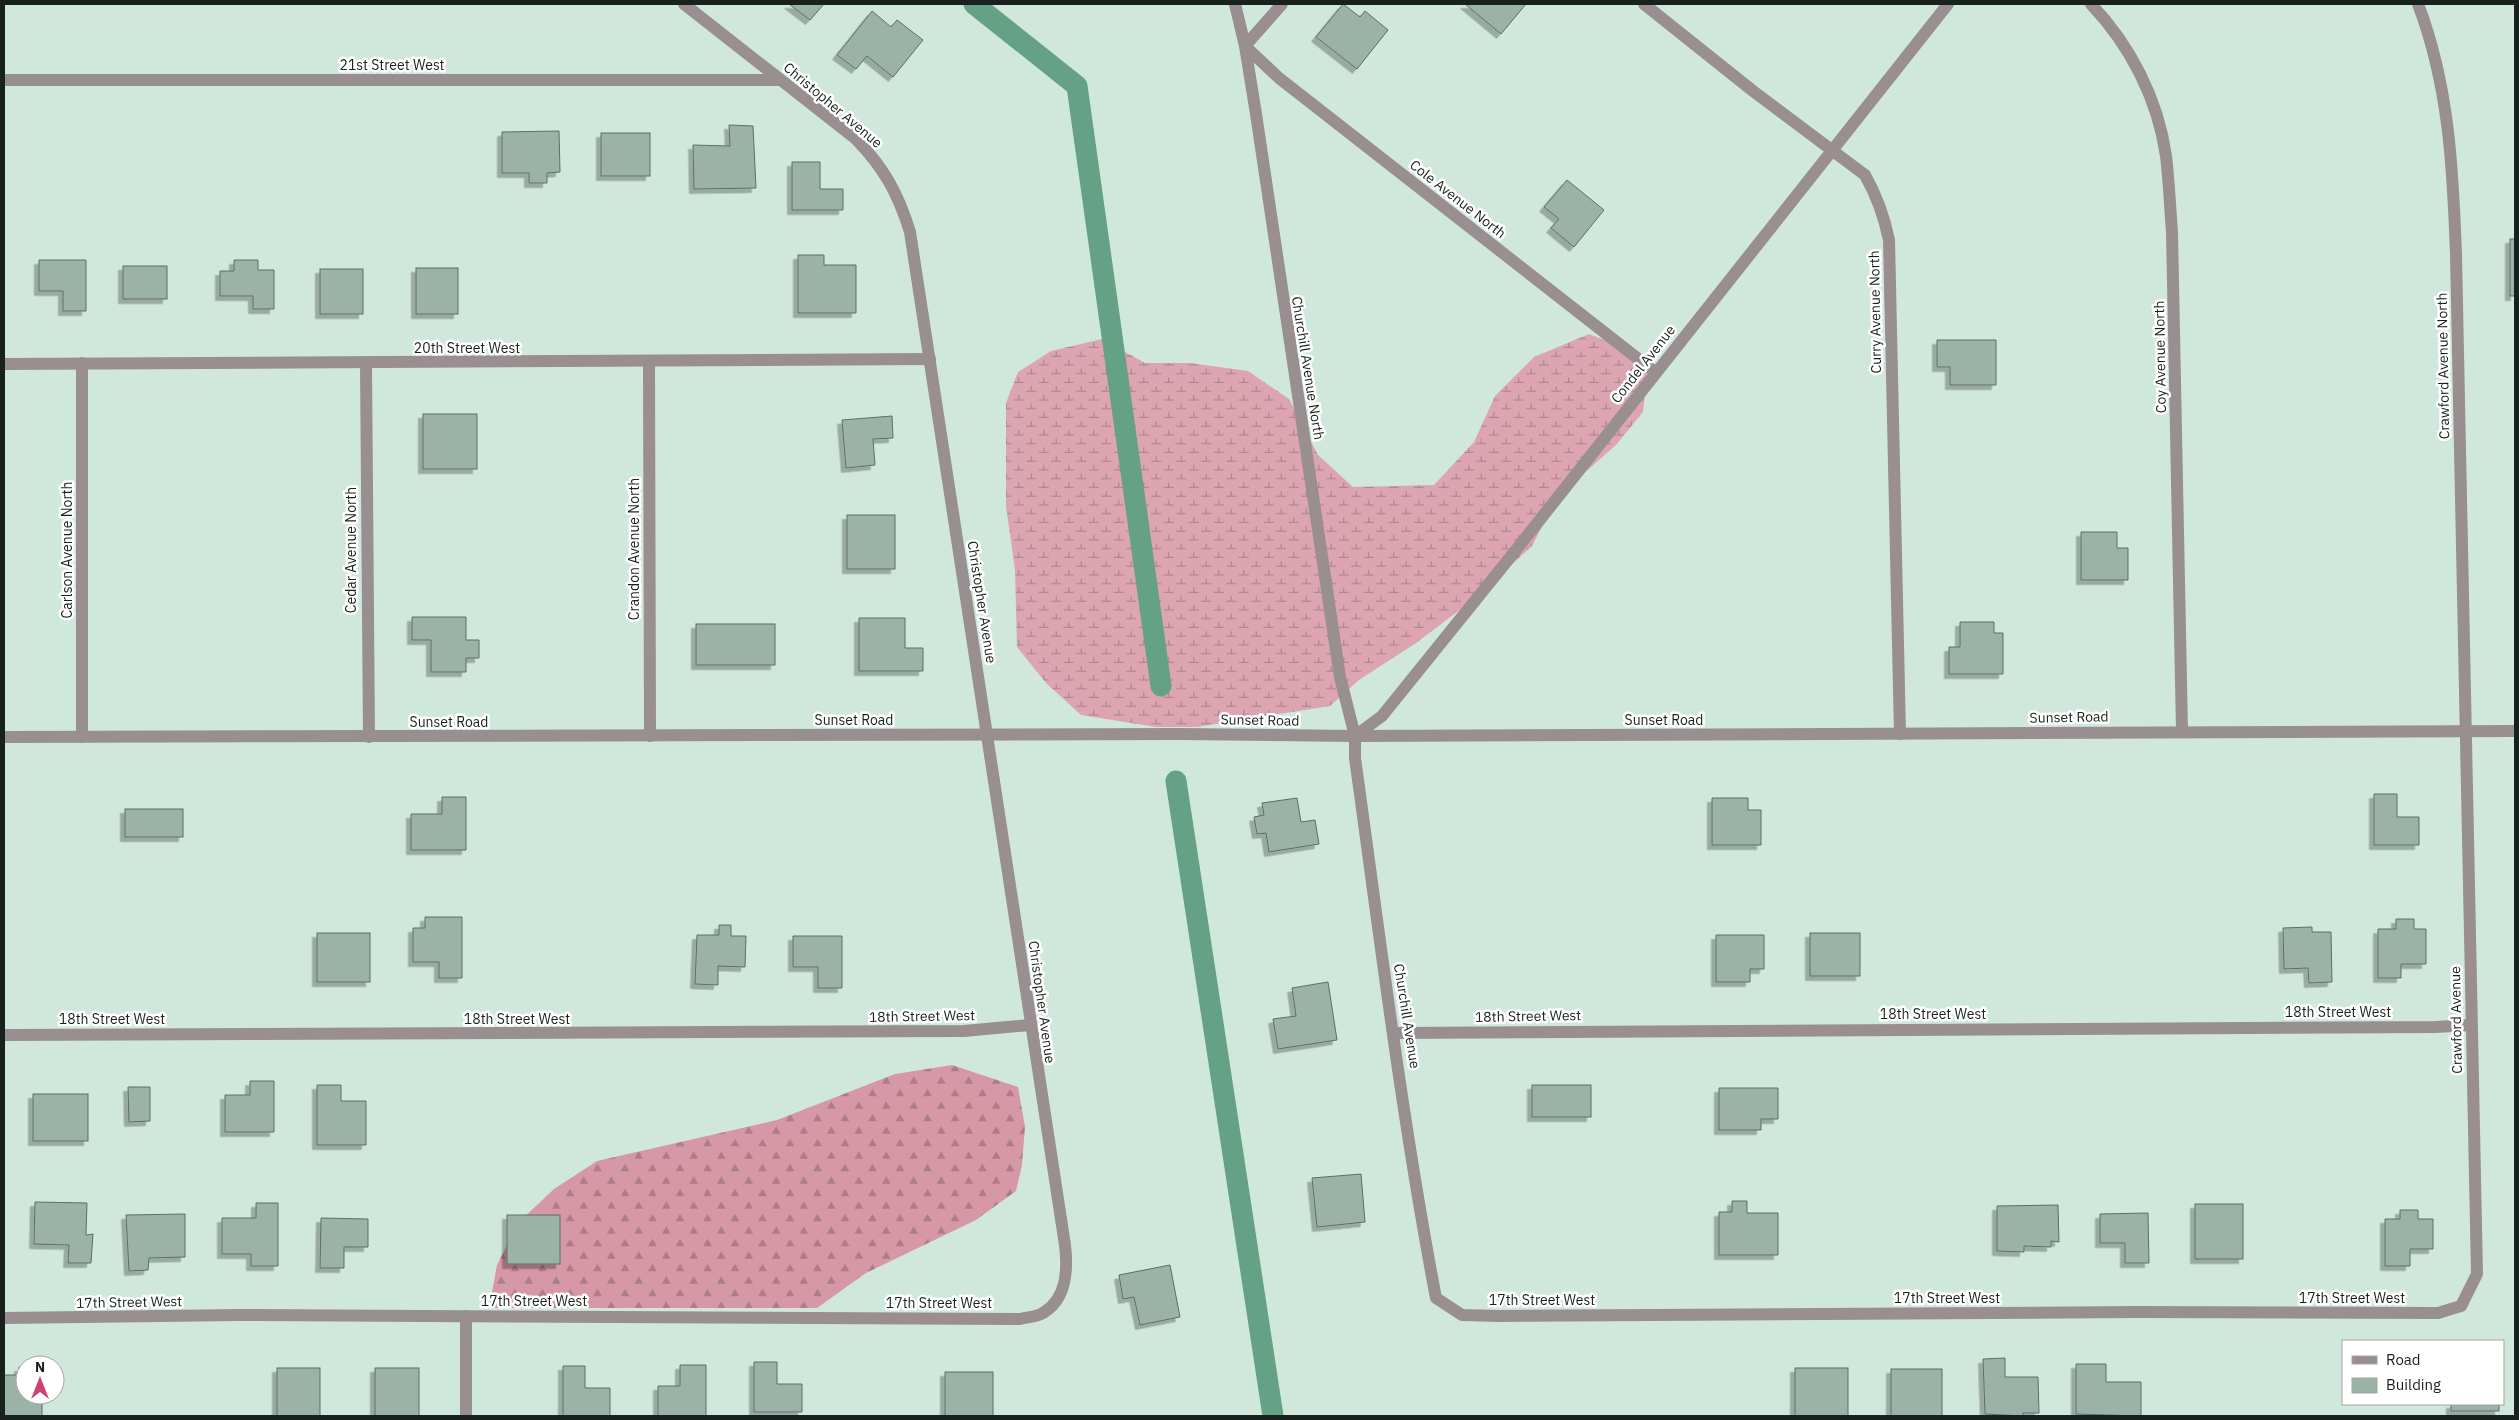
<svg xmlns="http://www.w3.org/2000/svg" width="2519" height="1420" viewBox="0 0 2519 1420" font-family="'IBM Plex Sans',sans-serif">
<defs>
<pattern id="forest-firs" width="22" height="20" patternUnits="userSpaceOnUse" patternTransform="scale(1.25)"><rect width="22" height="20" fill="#d698a6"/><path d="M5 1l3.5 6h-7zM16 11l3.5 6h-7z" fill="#ad7c87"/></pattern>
<pattern id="wetland-marsh" width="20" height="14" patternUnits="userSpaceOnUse" patternTransform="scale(1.25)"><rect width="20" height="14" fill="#dca5b1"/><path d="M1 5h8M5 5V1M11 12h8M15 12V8" fill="none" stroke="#b1868f"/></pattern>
<filter id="shadow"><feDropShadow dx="-4.5" dy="4.5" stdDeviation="0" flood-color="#0004"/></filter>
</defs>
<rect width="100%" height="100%" fill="#d0e8dc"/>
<polygon fill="url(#forest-firs)" points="952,1065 1018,1087 1025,1127 1022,1165 1016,1191 976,1220 866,1273 817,1308 489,1308 497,1265 518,1223 554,1189 597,1161 777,1120 895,1074"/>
<polygon fill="url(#wetland-marsh)" points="1589,334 1620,346 1647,373 1643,412 1616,445 1557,497 1532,546 1473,600 1416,643 1359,680 1330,706 1197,727 1156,727 1081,715 1046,683 1017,647 1015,570 1006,506 1006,403 1018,372 1051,351 1102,339 1145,363 1190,363 1248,371 1289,399 1318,455 1353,487 1434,485 1474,442 1495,396 1534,357"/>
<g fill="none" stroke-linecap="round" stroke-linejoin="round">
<g stroke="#64a185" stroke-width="21">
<polyline points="974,4 1077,86 1161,686"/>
<polyline points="1176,781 1273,1416"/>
</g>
</g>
<g fill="#9bb2a7" stroke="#5a6f65" filter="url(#shadow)">
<polygon points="789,4 824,4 810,20"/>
<polygon points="1343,4 1360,17 1365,11 1388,30 1357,69 1316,37"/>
<polygon points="1465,4 1526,4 1501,34"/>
<polygon points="872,11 891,27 897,20 923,40 893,77 867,56 856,69 837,55"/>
<polygon points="729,125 753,126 756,188 694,189 693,145 730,146"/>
<polygon points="559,131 560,172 547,173 547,183 529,183 529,173 502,173 502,132"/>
<rect x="601" y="133" width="49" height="43"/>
<polygon points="792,162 820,162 820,189 843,189 843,210 792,210"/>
<polygon points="1567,180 1604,210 1574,247 1551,228 1559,219 1544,207"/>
<rect x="2510" y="239" width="5" height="57"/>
<polygon points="798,255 824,255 824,265 856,265 856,313 798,313"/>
<polygon points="39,260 86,260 86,311 63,311 63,291 39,291"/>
<polygon points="234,260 258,260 258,270 274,270 274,309 253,309 253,296 220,296 220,271 234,271"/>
<rect x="123" y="266" width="44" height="33"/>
<rect x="416" y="268" width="42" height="46"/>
<rect x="320" y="269" width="43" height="45"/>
<polygon points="1937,340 1996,340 1996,385 1950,385 1950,367 1937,367"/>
<rect x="423" y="414" width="54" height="55"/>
<polygon points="892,416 893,438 873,439 875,465 846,468 842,420"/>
<rect x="847" y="515" width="48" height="54"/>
<polygon points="2081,532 2117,532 2117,548 2128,548 2128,580 2081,580"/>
<polygon points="412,617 466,617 466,640 479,640 479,658 466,658 466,672 431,672 431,640 412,640"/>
<polygon points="859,618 905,618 905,648 923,648 923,671 859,671"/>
<polygon points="1960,622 1994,622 1994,633 2003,633 2003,674 1949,674 1949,647 1960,647"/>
<rect x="696" y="624" width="79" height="41"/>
<polygon points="2374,794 2397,794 2397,817 2419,817 2419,845 2374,845"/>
<polygon points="442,797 466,797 466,850 411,850 411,814 442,814"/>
<polygon points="1297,798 1301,822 1315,820 1319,844 1269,852 1266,833 1257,834 1254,817 1264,815 1262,803"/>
<polygon points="1712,798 1748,798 1748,810 1761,810 1761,845 1712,845"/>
<rect x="125" y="809" width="58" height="28"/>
<polygon points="425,917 462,917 462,978 439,978 439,962 413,962 413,928 425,928"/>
<polygon points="2396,919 2414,919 2414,929 2426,929 2426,964 2401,964 2401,978 2378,978 2378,929 2396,929"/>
<polygon points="719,925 731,925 731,936 746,936 745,967 718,966 718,985 695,984 697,935 719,935"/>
<polygon points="2312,927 2312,932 2331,932 2332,982 2309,983 2308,968 2284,969 2283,928"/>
<rect x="317" y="933" width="53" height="49"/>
<rect x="1810" y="933" width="50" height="43"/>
<polygon points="1716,935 1764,935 1764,969 1750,969 1750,982 1716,982"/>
<polygon points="793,936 842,936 842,988 818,988 818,967 793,967"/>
<polygon points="1328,982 1337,1040 1278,1049 1273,1019 1296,1016 1292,988"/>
<polygon points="250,1081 274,1081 274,1132 225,1132 225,1095 250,1095"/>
<polygon points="317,1085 341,1085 341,1101 366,1101 366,1145 317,1145"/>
<rect x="1532" y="1085" width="59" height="32"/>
<polygon points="128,1087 150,1087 150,1121 129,1122"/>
<polygon points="1719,1088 1778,1088 1778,1119 1761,1119 1761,1130 1719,1130"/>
<rect x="33" y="1094" width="55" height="47"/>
<polygon points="1361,1174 1365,1222 1317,1227 1312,1178"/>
<polygon points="1732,1201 1747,1201 1747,1213 1778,1213 1778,1255 1719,1255 1719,1212 1732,1212"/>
<polygon points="35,1202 87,1203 86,1235 93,1234 91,1263 68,1263 69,1245 34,1244"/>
<polygon points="256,1203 278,1203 278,1266 251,1266 251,1254 222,1254 222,1218 256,1218"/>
<rect x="2195" y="1204" width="48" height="55"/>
<polygon points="2058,1205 2059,1242 2051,1241 2051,1247 2024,1246 2024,1252 1997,1251 1997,1206"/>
<polygon points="2400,1210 2418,1210 2418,1219 2433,1219 2433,1249 2410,1249 2410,1266 2385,1266 2385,1219 2400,1219"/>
<polygon points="2148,1213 2149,1263 2125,1263 2125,1243 2100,1243 2100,1214"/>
<polygon points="185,1214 185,1257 149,1258 148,1270 129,1271 126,1215"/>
<rect x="507" y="1215" width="53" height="49"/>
<polygon points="321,1218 368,1219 368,1247 344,1247 344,1268 320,1268"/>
<polygon points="1170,1265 1180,1317 1140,1325 1134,1297 1123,1299 1119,1275"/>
<polygon points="2005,1358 2005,1377 2038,1377 2039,1413 2023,1413 2023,1416 1985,1414 1983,1359"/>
<polygon points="754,1362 777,1362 777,1384 802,1384 802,1412 754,1412"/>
<polygon points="2076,1364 2106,1364 2106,1382 2141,1382 2141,1416 2076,1414"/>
<polygon points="680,1365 706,1365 706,1416 658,1416 658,1386 680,1386"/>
<polygon points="563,1366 585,1366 585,1388 610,1388 610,1416 563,1416"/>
<polygon points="19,1367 25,1367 25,1395 42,1395 42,1416 4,1416 4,1375 19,1375"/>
<rect x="277" y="1368" width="43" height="48"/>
<rect x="375" y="1368" width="44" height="48"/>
<rect x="1795" y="1368" width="53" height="48"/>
<rect x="1891" y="1369" width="51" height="47"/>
<rect x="945" y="1372" width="48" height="44"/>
<rect x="2451" y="1404" width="48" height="7"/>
</g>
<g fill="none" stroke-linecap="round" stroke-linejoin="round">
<g stroke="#998e90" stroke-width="12">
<path d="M1235,4L1245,46L1256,114L1340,677L1355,736V758C1380,938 1402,1120 1436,1298L1462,1315L1499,1316L2138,1312L2438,1313L2461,1306L2477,1274L2456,255C2453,169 2449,85 2418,4"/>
<polyline points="1282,4 1245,46 1279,78 1655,372"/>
<path d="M1644,4L1753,91L1865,175C1877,196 1884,216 1889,240L1900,734"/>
<path d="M2091,4C2130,45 2158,99 2166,156C2169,181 2170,207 2172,232L2182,731"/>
<polyline points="4,80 780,80"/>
<polyline points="649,362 650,736"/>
<polyline points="82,363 82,737"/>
<polyline points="366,363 369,737"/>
<polyline points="4,364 930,359"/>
<polyline points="1355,736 1382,716 1516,550 1948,4"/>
<polyline points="4,737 1180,734 1355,736 2515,731"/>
<polyline points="1394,1033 2435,1027 2471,1025"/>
<polyline points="4,1035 964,1031 1030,1025"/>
<path d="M4,1318L238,1315L1020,1319C1027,1317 1037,1317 1043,1313C1067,1299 1068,1270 1065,1245L910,232C898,193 884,168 856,139L684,4"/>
<polyline points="466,1416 466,1316"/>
</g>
</g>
<g text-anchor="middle" stroke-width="5" stroke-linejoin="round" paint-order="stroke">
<g font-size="14" fill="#18211d" stroke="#fff">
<text x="392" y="70">21st Street West</text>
<text transform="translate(833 105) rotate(40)" y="5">Christopher Avenue</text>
<text transform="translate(1458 199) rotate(38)" y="5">Cole Avenue North</text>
<text transform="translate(1875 312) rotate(-91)" y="5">Curry Avenue North</text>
<text x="467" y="353">20th Street West</text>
<text transform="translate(2160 357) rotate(-91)" y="5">Coy Avenue North</text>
<text transform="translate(1643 364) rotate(-52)" y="5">Condel Avenue</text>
<text transform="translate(2443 366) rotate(-91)" y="5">Crawford Avenue North</text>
<text transform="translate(1308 368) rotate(81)" y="5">Churchill Avenue North</text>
<text transform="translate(634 549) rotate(-90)" y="5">Crandon Avenue North</text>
<text transform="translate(67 550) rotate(-90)" y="5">Carlson Avenue North</text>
<text transform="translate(351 550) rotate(-90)" y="5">Cedar Avenue North</text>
<text transform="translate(982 602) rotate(81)" y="5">Christopher Avenue</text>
<text transform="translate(2069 717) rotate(-1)" y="5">Sunset Road</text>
<text x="854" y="725">Sunset Road</text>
<text transform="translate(1260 720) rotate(1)" y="5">Sunset Road</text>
<text x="1664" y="725">Sunset Road</text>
<text x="449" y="727">Sunset Road</text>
<text transform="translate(1042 1002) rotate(82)" y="5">Christopher Avenue</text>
<text x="2338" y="1017">18th Street West</text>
<text x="1933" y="1019">18th Street West</text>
<text transform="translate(922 1016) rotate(-1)" y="5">18th Street West</text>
<text transform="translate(1407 1016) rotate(81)" y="5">Churchill Avenue</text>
<text transform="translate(1528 1016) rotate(-1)" y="5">18th Street West</text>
<text x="112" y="1024">18th Street West</text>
<text x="517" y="1024">18th Street West</text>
<text transform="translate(2456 1020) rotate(-91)" y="5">Crawford Avenue</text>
<text x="1947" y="1303">17th Street West</text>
<text x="2352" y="1303">17th Street West</text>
<text x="1542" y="1305">17th Street West</text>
<text x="534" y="1306">17th Street West</text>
<text transform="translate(129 1302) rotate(-1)" y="5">17th Street West</text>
<text x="939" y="1308">17th Street West</text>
</g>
</g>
<rect width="2519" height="1420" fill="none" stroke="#18211d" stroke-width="10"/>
<rect x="2342" y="1340" width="162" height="65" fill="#ffffff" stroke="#a3a6a5"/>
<rect x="2352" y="1356" width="25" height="8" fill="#998e90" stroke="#a3a6a5"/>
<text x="2386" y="1365" font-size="15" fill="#18211d">Road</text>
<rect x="2352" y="1378" width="25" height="15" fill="#9bb2a7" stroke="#a3a6a5"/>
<text x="2386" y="1390" font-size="15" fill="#18211d">Building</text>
<g transform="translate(40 1380)"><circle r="24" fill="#ffffff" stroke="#a3a6a5"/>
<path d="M0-4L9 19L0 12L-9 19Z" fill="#cf4271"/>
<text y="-8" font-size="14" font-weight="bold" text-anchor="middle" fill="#18211d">N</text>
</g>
</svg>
